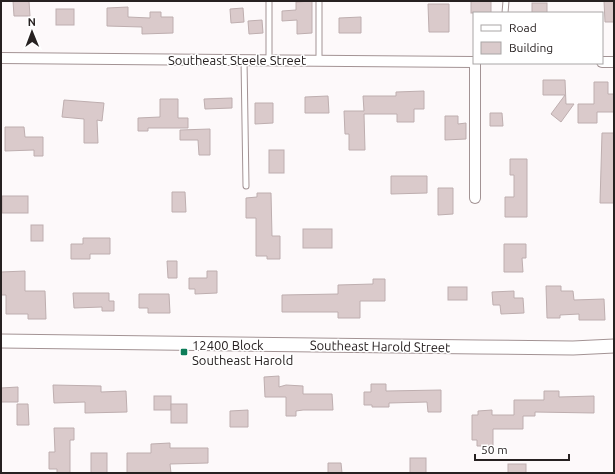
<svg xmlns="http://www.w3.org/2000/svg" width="615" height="474" viewBox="0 0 615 474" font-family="Ubuntu,sans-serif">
<rect width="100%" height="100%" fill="#fdf9fa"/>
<g fill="#dacacb" stroke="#beaeaf">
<polygon points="13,1 29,1 30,16 14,16"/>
<polygon points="312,1 312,33 297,34 297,20 282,21 282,11 296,10 296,2"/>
<rect x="471" y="1" width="20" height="12"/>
<polygon points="604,1 614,1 614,22 605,22"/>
<rect x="532" y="3" width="15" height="10"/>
<polygon points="428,4 449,4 449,32 429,32"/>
<polygon points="128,7 128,17 150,18 150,12 161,12 161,17 173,17 173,33 142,34 142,27 107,26 107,8"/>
<polygon points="243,8 244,22 231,23 230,9"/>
<rect x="56" y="9" width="18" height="16"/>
<polygon points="361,17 361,33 339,33 339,18"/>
<polygon points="262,20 263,33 249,34 248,21"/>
<polygon points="543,80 565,80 566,104 574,104 561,122 551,114 565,95 543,95"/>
<polygon points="594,82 608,82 608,94 614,94 614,112 597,112 597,123 578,123 578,104 594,104"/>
<polygon points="424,91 424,109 414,109 414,122 397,122 397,114 364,114 365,150 349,150 349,134 345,134 344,111 364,111 363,96 396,96 396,92"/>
<polygon points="328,96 329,113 305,113 305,97"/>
<polygon points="232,98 232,108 205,109 204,99"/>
<polygon points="160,99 178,99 178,118 188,118 188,128 148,128 148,131 138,131 138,118 160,117"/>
<polygon points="64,100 104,103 102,121 97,120 98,143 84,143 84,119 62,117"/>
<polygon points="255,103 273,103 273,123 255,124"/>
<polygon points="490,113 502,113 503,126 490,126"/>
<polygon points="445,116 458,116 458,124 466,123 466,139 445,140"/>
<polygon points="5,127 24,127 25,137 43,137 43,156 34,156 34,150 5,151"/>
<polygon points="210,129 210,155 199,155 198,140 180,140 180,130"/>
<polygon points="602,133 614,133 614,203 600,203"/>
<rect x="269" y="150" width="15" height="23"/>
<polygon points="510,159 527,159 527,217 505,217 505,197 514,197 514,175 510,175"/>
<polygon points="391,176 427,176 427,193 391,194"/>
<polygon points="438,188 453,188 453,214 438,215"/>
<polygon points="172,192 185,192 186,212 172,212"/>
<polygon points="257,193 271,193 272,236 280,236 280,259 267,259 267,256 256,256 256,218 246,218 246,198 257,197"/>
<rect x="2" y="196" width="26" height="17"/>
<rect x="31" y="225" width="12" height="16"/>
<rect x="303" y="229" width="29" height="19"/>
<polygon points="83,238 110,238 110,254 90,254 90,259 71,259 71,244 83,244"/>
<polygon points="504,244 526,244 526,258 522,258 523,272 504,272"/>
<polygon points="167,261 177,261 177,278 168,278"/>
<polygon points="25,271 25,291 45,291 46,319 28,319 28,314 6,314 6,295 1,295 1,272"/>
<polygon points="207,271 217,271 217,293 195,294 195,289 189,289 189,278 207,278"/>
<polygon points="373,279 385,279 385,301 360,301 360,318 338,318 338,312 282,312 282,295 338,294 338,285 373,284"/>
<polygon points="546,286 561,286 561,291 573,291 574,300 604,299 605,320 579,320 579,314 560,315 560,318 547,318"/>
<rect x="448" y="287" width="19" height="13"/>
<polygon points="514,291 514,298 523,298 524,313 501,314 500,305 493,305 492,292"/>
<polygon points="73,293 109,293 109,301 114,301 114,311 102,311 102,307 74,308"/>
<polygon points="139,294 169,294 170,313 148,313 148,308 139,308"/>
<polygon points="279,376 279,387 286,385 303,386 303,394 332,394 333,410 303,410 296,411 296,416 286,416 286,397 265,397 264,377"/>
<polygon points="371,384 386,384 386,391 441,390 441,412 428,412 427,402 389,403 389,407 372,407 372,405 364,405 364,392 371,392"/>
<polygon points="53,385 101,386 101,392 126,391 127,412 85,413 85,402 54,403"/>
<polygon points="18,387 18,402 1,402 1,388"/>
<polygon points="544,391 559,391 559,397 594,396 594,413 535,412 535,416 523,416 523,429 493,429 493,446 477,446 477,440 472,440 472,415 478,415 478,411 492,410 492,415 514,415 514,400 544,400"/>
<rect x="154" y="396" width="17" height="14"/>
<polygon points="17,404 28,404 29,425 17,425"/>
<rect x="171" y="404" width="16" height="19"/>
<polygon points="248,410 248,427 230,427 230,411"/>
<polygon points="54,428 74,428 74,440 70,440 70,473 57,473 57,469 49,469 49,452 55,452"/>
<polygon points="170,443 170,448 208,448 208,463 170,464 171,473 127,473 127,453 151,453 151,444"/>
<rect x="91" y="453" width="16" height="20"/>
<rect x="410" y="458" width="16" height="15"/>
<polygon points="328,463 341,463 342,473 328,473"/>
<rect x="508" y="464" width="18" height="9"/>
</g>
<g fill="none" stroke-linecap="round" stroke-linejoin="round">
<g stroke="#a39394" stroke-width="7">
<g id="service">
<polyline points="319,1 319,61"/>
<polyline points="505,13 506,1"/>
<polyline points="244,60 246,186"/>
<polyline points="269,60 269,1"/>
</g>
</g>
<g stroke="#a39394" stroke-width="12">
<g id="minor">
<polyline points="1,58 474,62"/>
<polyline points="602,62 614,62"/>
<polyline points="475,63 475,198"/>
</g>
</g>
<g stroke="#a39394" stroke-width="15">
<polyline id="tertiary" points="1,341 479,347 573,348 614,346"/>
</g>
<use href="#service" stroke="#fff" stroke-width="5"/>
<use href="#minor" stroke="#fff" stroke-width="10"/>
<use href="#tertiary" stroke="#fff" stroke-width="13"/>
</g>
<rect fill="#0e7d59" stroke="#fff" stroke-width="1.5" x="180" y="348" width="8" height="8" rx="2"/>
<g text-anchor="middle" stroke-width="3" stroke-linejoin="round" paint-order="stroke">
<g font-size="13" fill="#272121" stroke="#fff">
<text x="237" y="65">Southeast Steele Street</text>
<text transform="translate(380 346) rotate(1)" y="5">Southeast Harold Street</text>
</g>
<g font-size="13" fill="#272121" stroke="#fff" text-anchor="start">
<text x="192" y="350">12400 Block<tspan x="192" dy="15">Southeast Harold</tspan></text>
</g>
</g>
<rect width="615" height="474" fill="none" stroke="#272121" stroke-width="4"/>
<rect x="473" y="12" width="130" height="52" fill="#ffffff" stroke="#a9a6a6"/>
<rect x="481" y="25" width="20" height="6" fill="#ffffff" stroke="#a9a6a6"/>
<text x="509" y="32" font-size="12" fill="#272121">Road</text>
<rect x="481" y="42" width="20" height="12" fill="#dacacb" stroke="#a9a6a6"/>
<text x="509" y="52" font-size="12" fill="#272121">Building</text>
<g transform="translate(32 32) rotate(359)" stroke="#ffffff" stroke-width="3" paint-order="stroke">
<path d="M0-3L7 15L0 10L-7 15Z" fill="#272121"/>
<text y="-6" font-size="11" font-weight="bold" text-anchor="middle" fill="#272121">N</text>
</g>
<path d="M475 454v6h94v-6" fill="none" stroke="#272121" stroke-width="2"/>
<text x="481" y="454" font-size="12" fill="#272121" stroke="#ffffff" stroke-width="3" paint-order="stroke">50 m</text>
</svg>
